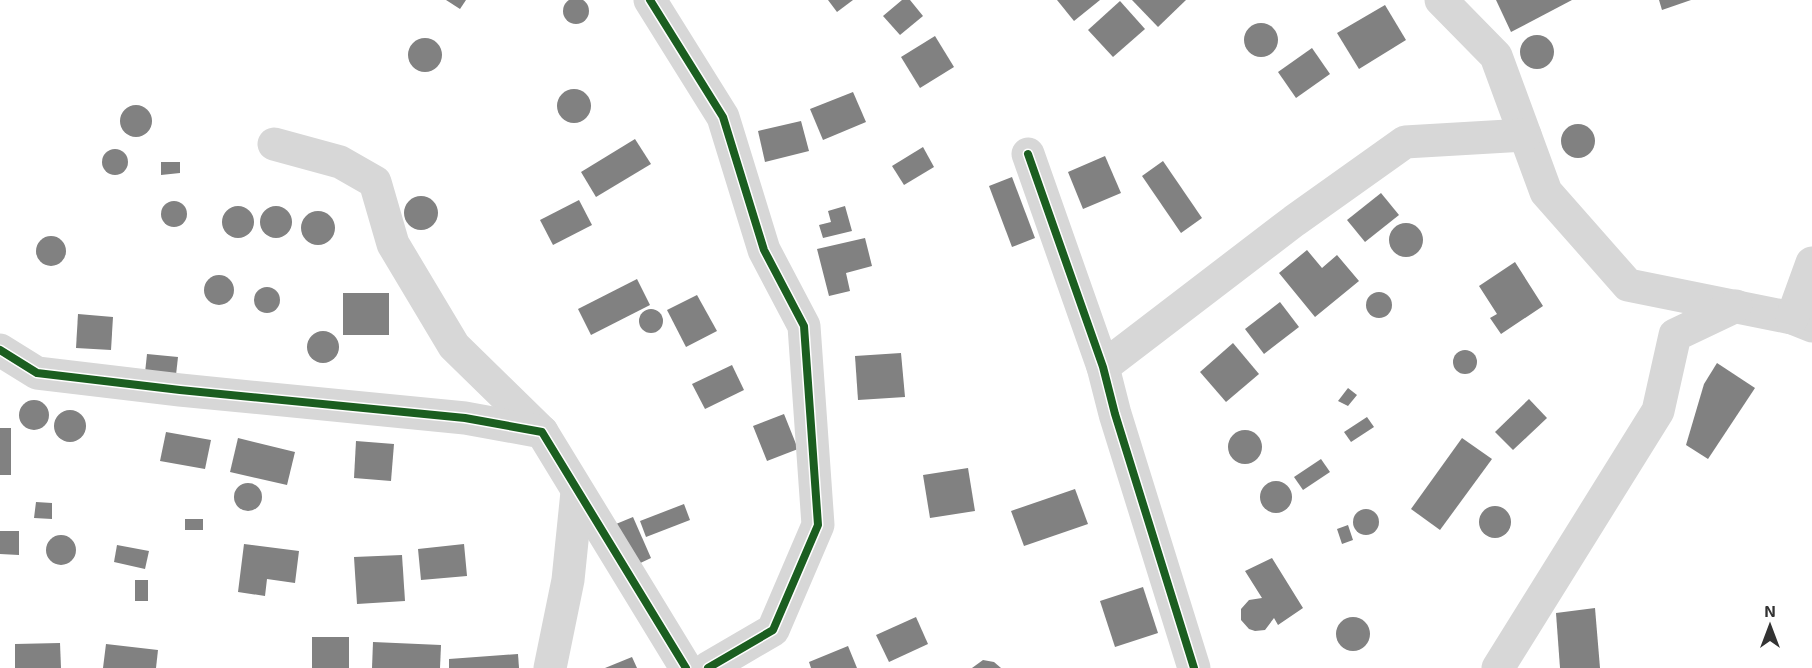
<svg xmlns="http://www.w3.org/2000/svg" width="1812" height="668" viewBox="0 0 1812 668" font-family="'Exo 2',sans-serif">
<rect width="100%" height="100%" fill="#fff"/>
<g fill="#818181">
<circle cx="576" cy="11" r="13"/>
<polygon points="446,0 466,0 460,9"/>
<polygon points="828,0 853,0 837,12"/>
<polygon points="902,0 910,0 923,16 900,35 883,16"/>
<polygon points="1057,0 1100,0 1074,21"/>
<polygon points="1132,0 1186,0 1158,27"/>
<polygon points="1496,0 1572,0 1511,32"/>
<polygon points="1659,0 1691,0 1662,10"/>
<polygon points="1120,1 1145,29 1113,57 1088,30"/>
<polygon points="1385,5 1406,40 1359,69 1337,33"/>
<circle cx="1261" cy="40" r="17"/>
<circle cx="1537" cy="52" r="17"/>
<polygon points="935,36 954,67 920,88 901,57"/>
<circle cx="425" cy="55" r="17"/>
<polygon points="1312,48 1330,74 1296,98 1278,72"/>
<circle cx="574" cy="106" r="17"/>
<polygon points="853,92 866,122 823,140 810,109"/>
<circle cx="136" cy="121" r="16"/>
<polygon points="801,121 809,151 765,162 758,131"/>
<circle cx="1578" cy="141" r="17"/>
<polygon points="635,139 651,164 596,197 581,172"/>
<polygon points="923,147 934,167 904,185 892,166"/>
<circle cx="115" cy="162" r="13"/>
<polygon points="1105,156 1121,193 1083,209 1068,172"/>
<polygon points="1163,161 1202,218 1181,233 1142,176"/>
<polygon points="161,162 180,162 180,173 161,175"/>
<polygon points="1012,177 1035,238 1012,247 989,186"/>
<polygon points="1381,193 1399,215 1365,242 1347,220"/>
<circle cx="421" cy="213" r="17"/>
<polygon points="579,200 592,225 553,245 540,220"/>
<circle cx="174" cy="214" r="13"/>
<circle cx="276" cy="222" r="16"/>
<polygon points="845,206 852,231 823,238 819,225 831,222 828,211"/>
<circle cx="238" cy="222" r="16"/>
<circle cx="318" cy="228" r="17"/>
<circle cx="1406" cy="240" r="17"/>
<circle cx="51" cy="251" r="15"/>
<polygon points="865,238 872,266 846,273 850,291 829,296 817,249"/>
<polygon points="1307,250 1322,268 1337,255 1359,281 1315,317 1279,273"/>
<polygon points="1515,262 1543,306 1501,334 1490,318 1497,314 1479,286"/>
<circle cx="219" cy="290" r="15"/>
<polygon points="637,279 650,305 591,335 578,309"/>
<circle cx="267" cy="300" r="13"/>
<circle cx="1379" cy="305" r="13"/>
<rect x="343" y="293" width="46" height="42"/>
<polygon points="697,295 717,331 686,347 667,310"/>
<polygon points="1280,302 1299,327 1264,354 1245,329"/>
<circle cx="651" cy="321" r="12"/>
<polygon points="78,314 113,317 111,350 76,348"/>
<circle cx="323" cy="347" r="16"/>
<polygon points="1233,343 1259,374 1226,402 1200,372"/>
<circle cx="1465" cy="362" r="12"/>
<polygon points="901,353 905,397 858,400 855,356"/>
<polygon points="147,354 178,357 176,375 145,373"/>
<polygon points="1717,363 1755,388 1708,459 1686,445 1704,384"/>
<polygon points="732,365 744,390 705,409 692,384"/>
<polygon points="1348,388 1357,395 1348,406 1338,401"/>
<polygon points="1529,399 1547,418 1513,450 1495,432"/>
<circle cx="34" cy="415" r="15"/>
<circle cx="70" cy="426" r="16"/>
<polygon points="784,414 798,449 767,461 753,426"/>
<polygon points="1367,417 1374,427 1351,442 1344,432"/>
<rect x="0" y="428" width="11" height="47"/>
<circle cx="1245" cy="447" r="17"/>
<polygon points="166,432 211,440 205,469 160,461"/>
<polygon points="238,438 295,452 287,485 230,472"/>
<polygon points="1462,438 1492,459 1440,530 1411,509"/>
<polygon points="356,441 394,444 391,481 354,478"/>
<polygon points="1321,459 1330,472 1303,490 1294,477"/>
<polygon points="968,468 975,511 930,518 923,475"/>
<circle cx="1276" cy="497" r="16"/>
<circle cx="248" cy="497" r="14"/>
<polygon points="1075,489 1088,524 1024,546 1011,511"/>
<polygon points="36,502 52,503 52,519 34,518"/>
<polygon points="684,504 690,520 646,537 640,521"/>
<circle cx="1495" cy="522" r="16"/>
<circle cx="1366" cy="522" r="13"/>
<polygon points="633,517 651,558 634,566 616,524"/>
<rect x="185" y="519" width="18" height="11"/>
<polygon points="1348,525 1353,540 1342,544 1337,529"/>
<polygon points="0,531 19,531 19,555 0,554"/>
<circle cx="61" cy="550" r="15"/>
<polygon points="244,544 299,551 295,583 267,579 265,596 238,592"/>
<polygon points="464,544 467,576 421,580 418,549"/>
<polygon points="117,545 149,551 145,569 114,562"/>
<polygon points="402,555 405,601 357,604 354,557"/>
<polygon points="1272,558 1303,608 1278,625 1274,618 1265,630 1255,631 1249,629 1241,620 1241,609 1249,600 1262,598 1245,571"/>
<rect x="135" y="580" width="13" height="21"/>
<polygon points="1143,587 1158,633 1115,647 1100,601"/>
<polygon points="1595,608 1600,668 1560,668 1556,613"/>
<polygon points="916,617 928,644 889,662 876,635"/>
<circle cx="1353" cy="634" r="17"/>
<rect x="312" y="637" width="37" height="31"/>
<polygon points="373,642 441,645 440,668 372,668"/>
<polygon points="60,643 61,668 15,668 15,644"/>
<polygon points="106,644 158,650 156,668 103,668"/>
<polygon points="848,646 857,668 811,668 809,662"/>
<polygon points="518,654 519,668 449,668 449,659"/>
<polygon points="632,657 637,668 605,668"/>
<polygon points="983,660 994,662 1001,668 972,668"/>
</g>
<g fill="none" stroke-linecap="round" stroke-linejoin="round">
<g stroke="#d7d7d7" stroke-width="33">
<polyline points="650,0 723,117 764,250 804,326 818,525 773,630 708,668"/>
<polyline points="1441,0 1496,56 1546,192 1628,285 1792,318 1812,326"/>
<polyline points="274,144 340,162 375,182 393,244 454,346 542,432"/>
<polyline points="1028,154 1103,367 1115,414 1194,668"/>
<polyline points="1792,318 1812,263"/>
<polyline points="0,350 37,373 180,390 465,418 542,432 686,668"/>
<polyline points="1103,367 1294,221 1405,142 1525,135"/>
<polyline points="550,668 568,580 577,492"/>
<polyline points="1498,668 1658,411 1675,335 1736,306"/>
</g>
<g stroke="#fff" stroke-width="11">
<g id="cycleway">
<polyline points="650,0 723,117 764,250 804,326 818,525 773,630 708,668"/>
<polyline points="1028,154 1103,367 1115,414 1194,668"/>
<polyline points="0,350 37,373 180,390 465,418 542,432 686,668"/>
</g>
</g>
<use href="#cycleway" stroke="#1b5e20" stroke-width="8"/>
</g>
<g transform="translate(1770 626)" stroke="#ffffff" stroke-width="4.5" paint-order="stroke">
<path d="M0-4.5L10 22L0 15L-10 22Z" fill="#333333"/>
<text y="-9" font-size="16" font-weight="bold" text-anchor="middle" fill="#333333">N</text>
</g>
</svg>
